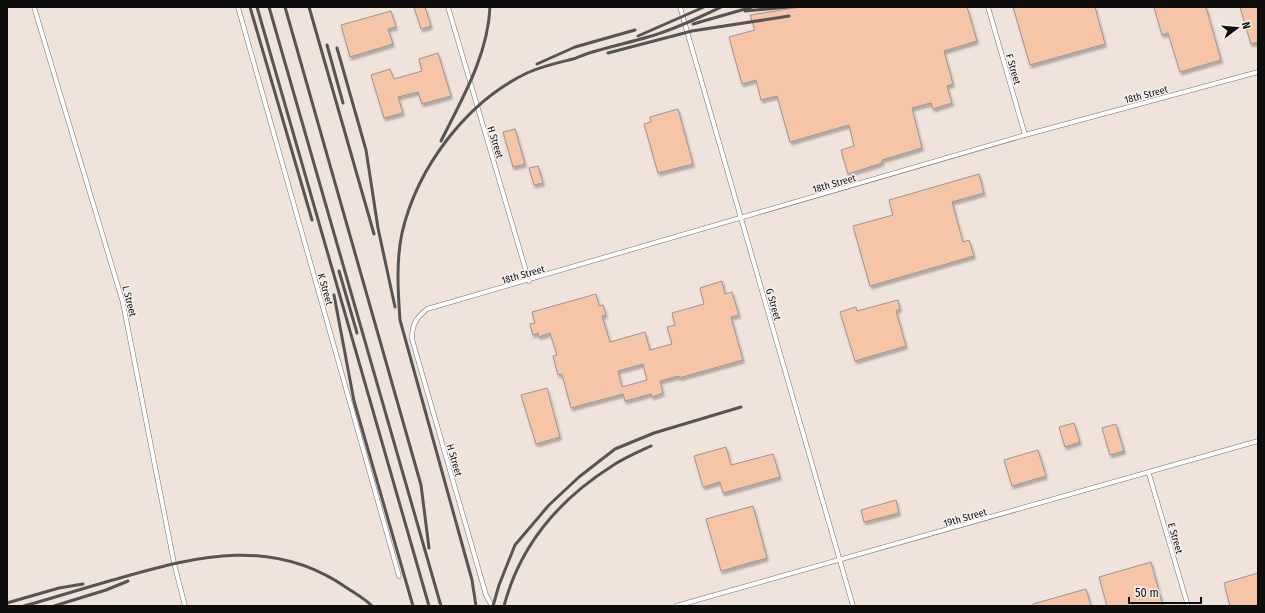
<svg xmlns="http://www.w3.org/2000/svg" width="1265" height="613" viewBox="0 0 1265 613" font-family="'Fira Sans Condensed',sans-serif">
<defs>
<filter id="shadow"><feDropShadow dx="1.5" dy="3" stdDeviation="1" flood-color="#0004"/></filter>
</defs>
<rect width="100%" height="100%" fill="#f7f2ef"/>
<rect fill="#efe3dc" x="7" y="7" width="1251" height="599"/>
<g fill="#f6c5a8" stroke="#999492" fill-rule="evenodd" filter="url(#shadow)">
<polygon points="414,7 425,7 431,26 421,29"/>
<polygon points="801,7 967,7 977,41 944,51 953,84 947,86 952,103 933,109 931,103 912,108 922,148 882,160 882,163 848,174 841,150 854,146 849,125 790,142 777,96 761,100 756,80 742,84 729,37 755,30 750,15"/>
<polygon points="1013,7 1095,7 1105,44 1030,65"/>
<polygon points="1154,7 1206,7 1221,60 1180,72 1168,33 1162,35"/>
<polygon points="1240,7 1258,7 1258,42 1251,44"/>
<polygon points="391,11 396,27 388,29 393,44 350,57 341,25"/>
<polygon points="438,53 451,96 422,104 418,92 398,97 403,113 384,118 371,75 390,69 394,79 422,71 419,59"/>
<polygon points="678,109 693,164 658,173 644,124 651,122 650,117"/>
<polygon points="515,129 525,164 513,167 503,132"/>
<polygon points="538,166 543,183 534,185 529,168"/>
<polygon points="979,174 984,193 952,202 963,242 969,240 974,256 870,286 853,226 893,215 889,200"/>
<path d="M722,281L725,294L732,292L739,315L731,317L743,360L679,378V376L660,381L663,393L652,397L651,394L625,401L623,394L571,408L562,374L558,375L553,356L557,355L550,333L539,337L538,333L533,335L530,324L535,323L532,312L596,294L599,306L603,305L606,315L602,316L610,342L645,332L650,350L672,344L667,327L675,325L672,313L704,304L700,288ZM643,364L647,380L622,387L618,371Z"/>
<polygon points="898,300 900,309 896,311 906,346 855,361 840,312 856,307 857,311"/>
<polygon points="547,388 560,437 536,444 521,395"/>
<polygon points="1074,423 1080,442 1065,447 1059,427"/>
<polygon points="1116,424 1124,451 1110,455 1102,428"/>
<polygon points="726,447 731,465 773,454 780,477 723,493 720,482 703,487 694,456"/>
<polygon points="1038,450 1046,476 1012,486 1004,460"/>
<polygon points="896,500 899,513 864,522 861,510"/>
<polygon points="753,506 767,558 721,571 706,519"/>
<polygon points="1151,562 1163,606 1107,606 1099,577"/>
<polygon points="1258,573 1258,606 1230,606 1224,583"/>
<polygon points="1086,589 1091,606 1033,606 1033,604"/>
</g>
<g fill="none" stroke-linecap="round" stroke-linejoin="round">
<g stroke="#736f6c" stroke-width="5">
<g id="service">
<polyline points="34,7 123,303 174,563 185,606"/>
<polyline points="238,7 399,576"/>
<polyline points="448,7 529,281"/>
<polyline points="680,7 853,606"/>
<polyline points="988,7 1025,135"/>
<polyline points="1149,474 1188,606"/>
<path d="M492,606L486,595L412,339C412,324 416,318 427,309L1025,135L1258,72"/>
<polyline points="676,606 1258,441"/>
</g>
</g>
<use href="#service" stroke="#fff" stroke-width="4"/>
<g stroke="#575453" stroke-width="3">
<polyline points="250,7 312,220"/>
<polyline points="257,7 429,606"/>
<polyline points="269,7 441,606"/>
<polyline points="285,7 421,485 429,548"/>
<polyline points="309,7 374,234"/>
<polyline points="745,11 788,7"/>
<polyline points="693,24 752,7"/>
<polyline points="638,36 704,7"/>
<polyline points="327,45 343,103"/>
<polyline points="337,48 366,150 378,228 395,307"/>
<polyline points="608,53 692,31 789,16"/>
<polyline points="537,64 575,47 635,30"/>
<path d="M441,141C462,99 488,55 490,7"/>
<polyline points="339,271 357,333"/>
<polyline points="334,295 354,401 413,606"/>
<polyline points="7,603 59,588 83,584"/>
<path d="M24,606C56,597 88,587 120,578C199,555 274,537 347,588C356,594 365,599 372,606"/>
<polyline points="54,606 106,590 128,581"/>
<path d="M476,606L472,580L400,320C398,292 396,261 402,233C417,168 466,102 527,73C542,66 557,63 573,59C581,56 588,53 596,51C613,46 631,42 648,37C673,30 698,18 721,7"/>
<polyline points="493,606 499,585 515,545 549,505 579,477 615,449 654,433 741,407"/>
<path d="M504,606C520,545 560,499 612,466C624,458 638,452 651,446"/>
</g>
</g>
<g text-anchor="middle" stroke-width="3" stroke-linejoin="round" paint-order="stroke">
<g font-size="10" fill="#100e0d" stroke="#f7f2ef">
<text transform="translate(1014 69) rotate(74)" y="4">F Street</text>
<text transform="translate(1146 94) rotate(-15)" y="4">18th Street</text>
<text transform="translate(496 142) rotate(73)" y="4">H Street</text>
<text transform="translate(834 183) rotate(-16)" y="4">18th Street</text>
<text transform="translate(523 274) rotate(-16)" y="4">18th Street</text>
<text transform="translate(326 289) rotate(74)" y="4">K Street</text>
<text transform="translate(130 301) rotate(76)" y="4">L Street</text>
<text transform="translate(774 304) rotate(74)" y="4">G Street</text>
<text transform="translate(455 460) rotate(74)" y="4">H Street</text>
<text transform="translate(965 517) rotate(-16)" y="4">19th Street</text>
<text transform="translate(1176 538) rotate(74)" y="4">E Street</text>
</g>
</g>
<rect width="1265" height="613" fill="none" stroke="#100e0d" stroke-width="16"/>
<g transform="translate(1237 28) rotate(74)" stroke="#f7f2ef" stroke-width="3" paint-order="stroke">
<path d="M0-3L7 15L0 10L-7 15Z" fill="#100e0d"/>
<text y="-6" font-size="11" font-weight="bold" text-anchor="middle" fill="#100e0d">N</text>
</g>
<path d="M1129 597v6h72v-6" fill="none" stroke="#100e0d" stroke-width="2"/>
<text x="1135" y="597" font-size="12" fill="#100e0d" stroke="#f7f2ef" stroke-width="3" paint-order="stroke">50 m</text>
</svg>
